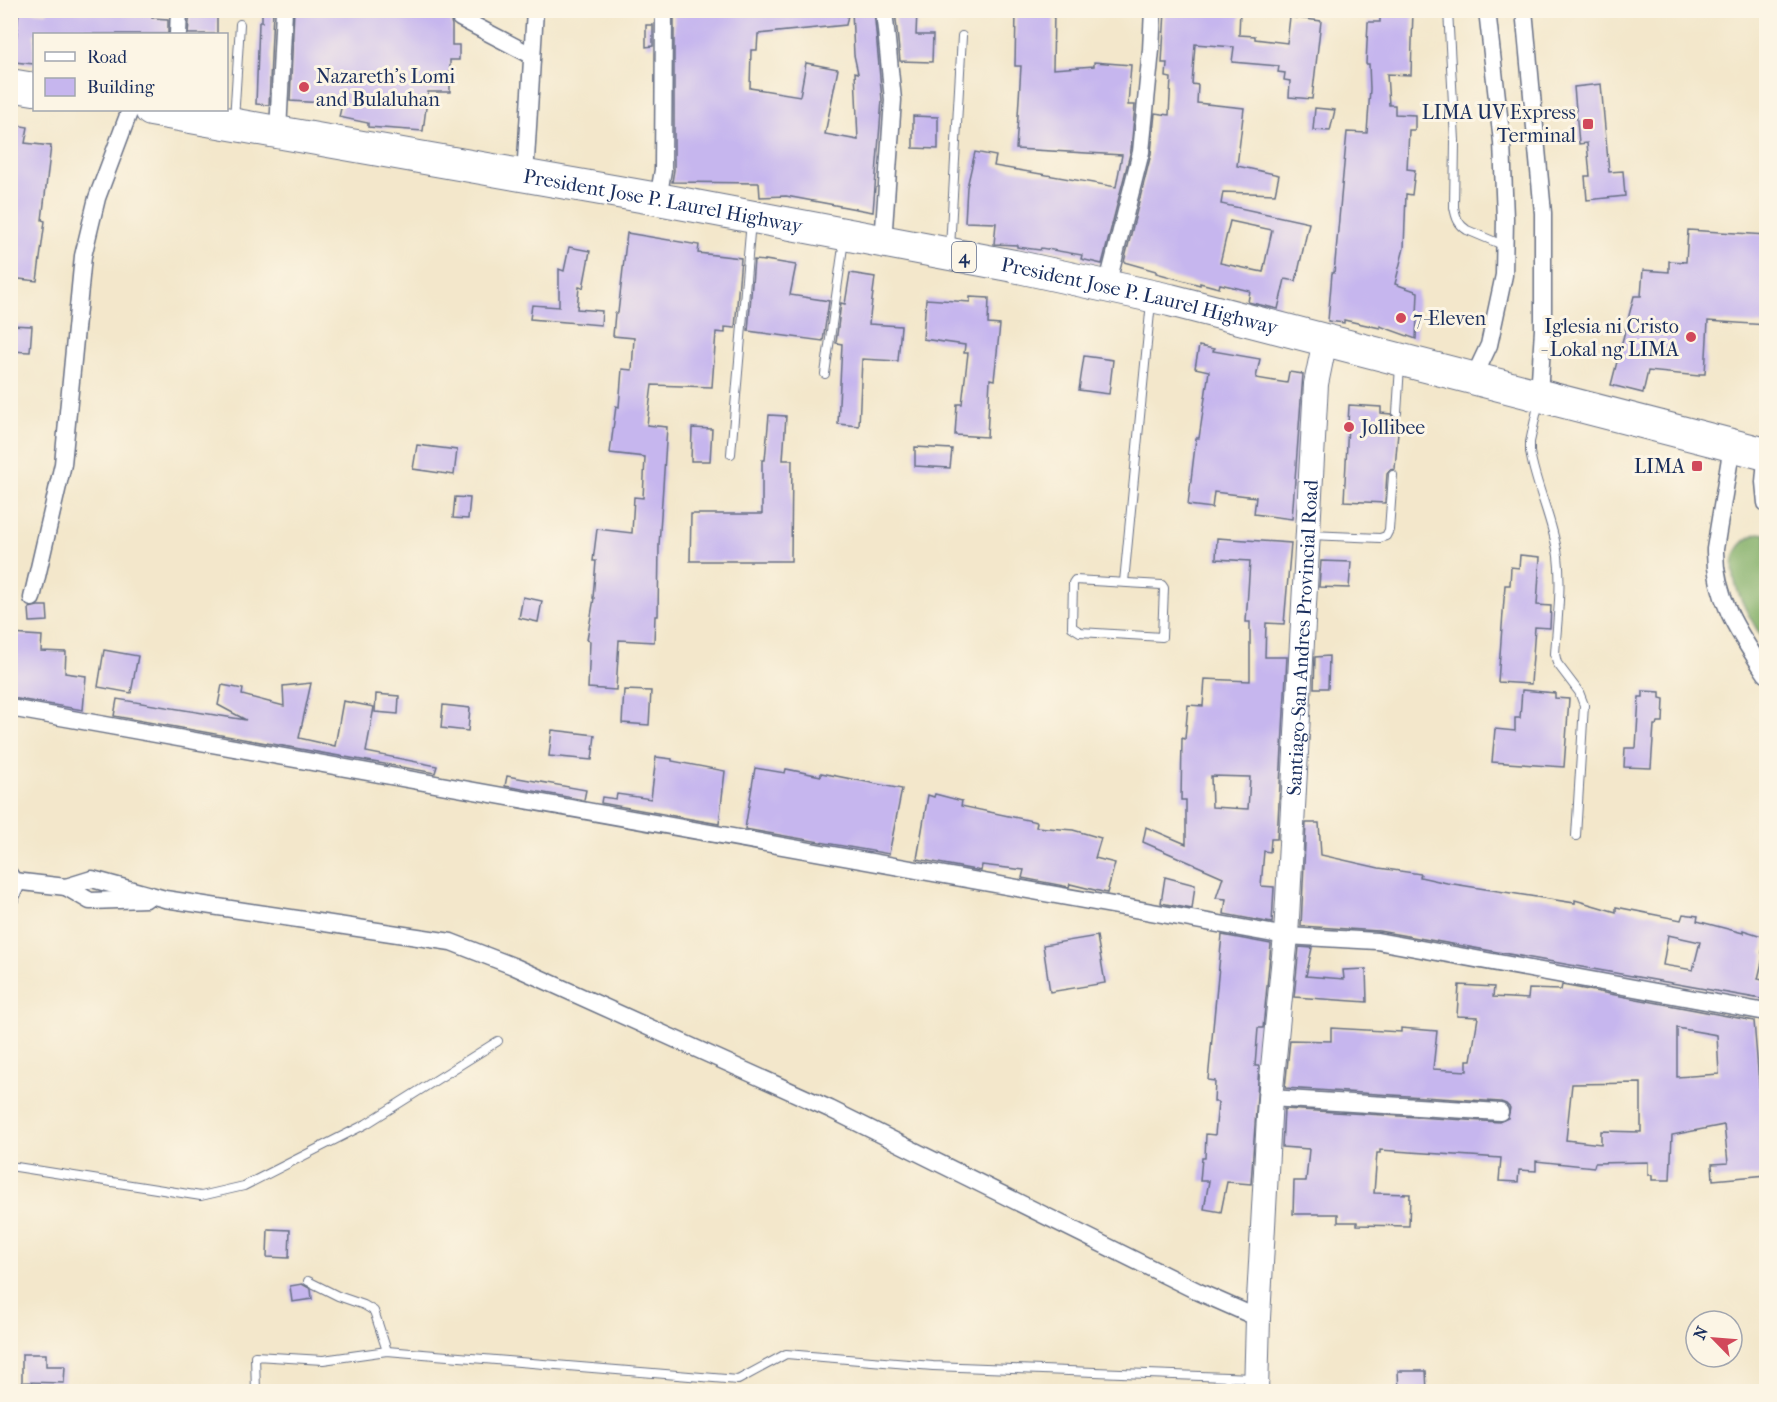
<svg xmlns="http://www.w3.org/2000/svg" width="1777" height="1402" viewBox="0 0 1777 1402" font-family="'IM FELL French Canon',serif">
<rect width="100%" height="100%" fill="#fcf5e5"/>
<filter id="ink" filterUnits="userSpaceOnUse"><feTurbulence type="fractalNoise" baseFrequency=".0167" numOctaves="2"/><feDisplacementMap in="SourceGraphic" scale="12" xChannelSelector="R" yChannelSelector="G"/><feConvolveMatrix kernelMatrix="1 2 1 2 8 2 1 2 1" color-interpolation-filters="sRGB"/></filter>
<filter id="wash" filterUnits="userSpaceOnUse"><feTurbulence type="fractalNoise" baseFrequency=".008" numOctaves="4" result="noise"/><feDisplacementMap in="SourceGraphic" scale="24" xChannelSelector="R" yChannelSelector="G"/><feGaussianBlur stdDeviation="1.35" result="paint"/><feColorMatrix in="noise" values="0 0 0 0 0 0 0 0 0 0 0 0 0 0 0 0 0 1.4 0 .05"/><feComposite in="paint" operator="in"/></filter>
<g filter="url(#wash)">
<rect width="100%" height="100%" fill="#f3e7cb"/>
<path fill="#82af68" stroke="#4e6f63" stroke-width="1.5" d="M1758,533L1766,534V645C1749,615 1706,555 1758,533Z"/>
<g id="blocks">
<g fill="#c6b6ee" fill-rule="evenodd">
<polygon points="19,10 47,13 48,10 153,10 152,18 168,19 168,34 34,34 34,64 14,62"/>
<polygon points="190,10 217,10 217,34 188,34"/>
<polygon points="262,10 273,10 269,105 256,104 259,22 262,22"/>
<polygon points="294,10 453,10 450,18 452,25 452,45 459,45 459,60 450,60 450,92 428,92 423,131 368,127 368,123 339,117 342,104 290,101"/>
<polygon points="693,10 849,10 846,25 758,34 757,50 751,50 750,88 800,96 806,63 838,69 825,134 858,140 855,72 858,73 854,55 852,10 874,10 882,100 873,212 786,196 760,197 759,183 672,182 674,170 674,12 693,13"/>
<polygon points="895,10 917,10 916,35 933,35 932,62 900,61"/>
<polygon points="1016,10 1054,10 1053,69 1094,66 1094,62 1131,65 1128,105 1135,105 1131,150 1102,264 1081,259 1082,255 1041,248 1040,250 1017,247 1017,245 994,244 996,223 965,222 967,187 975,152 996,156 994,166 1116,187 1122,155 1016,149 1021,66 1015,66"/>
<path d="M1165,10H1240L1239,35L1255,36V39L1287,43L1290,17L1321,21L1312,99L1289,97L1290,81L1284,80L1285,73L1278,72L1279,66L1232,62L1234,47L1195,44L1192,84L1198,85L1197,103L1244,108L1237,166L1279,175L1275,194L1223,192L1221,204L1309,223L1296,281L1285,279L1278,309L1248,302L1250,291L1220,284L1219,288L1200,283V285L1156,273V271L1124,262L1151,154L1155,113L1169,115L1171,78L1166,77L1167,63H1162ZM1230,221L1272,230L1263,272L1220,263Z"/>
<polygon points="1380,10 1413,10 1411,75 1387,74 1389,105 1395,105 1395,114 1415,115 1415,130 1409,130 1407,169 1415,170 1412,195 1406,194 1404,248 1395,284 1418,292 1416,339 1380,326 1380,328 1344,320 1344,323 1328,321 1332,273 1334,273 1347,132 1367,133 1370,89 1369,64 1366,64 1368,22 1380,22"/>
<polygon points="646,25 653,25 653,46 646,47"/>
<polygon points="1601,84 1609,172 1623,171 1625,196 1587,200 1585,176 1590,176 1587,143 1579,144 1574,87"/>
<polygon points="1315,108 1335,110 1330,131 1313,130"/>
<polygon points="913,116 938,117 938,149 913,148"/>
<polygon points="10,124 28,127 25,143 51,146 42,220 45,221 37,281 10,278"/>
<polygon points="1688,230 1767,235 1767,325 1708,321 1705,374 1699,374 1699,376 1648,371 1643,393 1611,385 1634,296 1641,296 1643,270 1669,272 1669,261 1686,262"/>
<polygon points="627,233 699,245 698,253 741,258 735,328 725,327 725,333 716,332 712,387 652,385 647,425 667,427 659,545 658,616 655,616 654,642 619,640 616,690 588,688 590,641 587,640 594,598 593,598 596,561 593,561 597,529 632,533 634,497 643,498 645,457 610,453 616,406 619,407 622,369 632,370 634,338 613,336 615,313 618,313"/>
<polygon points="569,247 590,251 583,288 579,287 577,309 602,311 601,325 530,319 532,305 559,307 559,269 564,271"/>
<polygon points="754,260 765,261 765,260 796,265 790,295 829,301 823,341 748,331"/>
<polygon points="850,273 875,277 869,324 901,326 898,361 862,359 859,426 838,424 842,344 836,343 841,303 845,304"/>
<polygon points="970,297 989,298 988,324 1000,325 994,380 990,379 987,437 955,435 957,404 962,404 968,353 964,353 965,345 923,339 926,299 970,302"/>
<polygon points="10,325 32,326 30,352 10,351"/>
<polygon points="1199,346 1214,349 1213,351 1260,359 1256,378 1287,383 1289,372 1303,374 1292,519 1254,514 1256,497 1214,492 1212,508 1188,505 1196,438 1199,438 1209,371 1195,368"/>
<polygon points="1084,356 1113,360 1109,394 1079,390"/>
<polygon points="1349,405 1381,407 1381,413 1391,414 1394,419 1399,419 1395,469 1390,470 1387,474 1385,503 1344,501"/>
<polygon points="769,415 786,416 783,460 792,460 791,561 690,561 691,514 762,514 762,460 765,460"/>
<polygon points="692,428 712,429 710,461 691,461"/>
<polygon points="417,445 457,450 454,475 413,469"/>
<polygon points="915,447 952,449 950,468 915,466"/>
<polygon points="455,497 470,498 468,519 453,518"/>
<path d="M1217,538L1291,543L1284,624L1266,623L1265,657H1287L1277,839H1271L1270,852L1264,851L1261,886L1274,887L1272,923L1224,914L1226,899L1216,898L1223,877L1143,842L1146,827L1186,844V800H1181L1182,738L1185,739L1188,705L1203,706L1205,679L1250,681V622H1246L1250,561L1216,559ZM1211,776L1250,777L1248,809L1212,807Z"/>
<polygon points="1520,555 1540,557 1537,605 1551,606 1550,628 1535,627 1531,684 1498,682 1505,585 1510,585 1511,567 1519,568"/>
<polygon points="1321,561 1351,562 1349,588 1319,587"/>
<polygon points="523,597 542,601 538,622 519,618"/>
<polygon points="38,606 47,606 48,621 30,622 29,608"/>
<polygon points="11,634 42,636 41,651 66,652 65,673 86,676 83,710 12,698"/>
<polygon points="104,650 138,656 131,693 98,687"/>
<polygon points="1329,656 1328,688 1314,688 1315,657"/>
<polygon points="311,683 299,738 335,746 343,701 374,707 366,752 437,766 435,773 114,716 117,699 246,720 218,705 222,685 243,689 242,695 284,706 283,686"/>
<polygon points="624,690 651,691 649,725 622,723"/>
<polygon points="1522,690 1555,693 1555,698 1569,699 1564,767 1492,762 1495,729 1515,731 1515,718 1520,718"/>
<polygon points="1643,691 1660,692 1660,698 1664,699 1663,722 1658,722 1657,725 1654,725 1651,768 1624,767 1625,748 1636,748 1639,697 1643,697"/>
<polygon points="376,694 399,696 398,714 375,712"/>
<polygon points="443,705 470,708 468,731 441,728"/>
<polygon points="552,730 595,735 592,760 549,756"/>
<polygon points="656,757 672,759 672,761 725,771 719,824 601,803 602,797 616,799 617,794 651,799"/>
<polygon points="755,768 785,773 786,769 821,776 821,773 902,789 889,854 745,829"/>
<polygon points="507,776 586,790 584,800 505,786"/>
<polygon points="935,794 962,801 961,806 1037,822 1036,827 1073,830 1101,838 1095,858 1115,863 1107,893 1070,884 1069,887 1022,878 1024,870 982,865 981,871 917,859 928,795 934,797"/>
<path d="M1306,823H1319L1321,855L1379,868L1421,874L1420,877L1447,883L1575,903V900L1616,912V907L1681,920L1683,914L1698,916L1697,921L1743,933V930L1765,937L1762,953L1764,954L1758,979L1767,981V1000L1379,931L1301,926ZM1668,935L1700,942L1693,970L1663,965Z"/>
<polygon points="1165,877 1195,885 1192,909 1161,903"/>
<polygon points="1222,935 1271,944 1263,1028 1258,1028 1255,1066 1259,1066 1251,1184 1227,1182 1221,1212 1204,1209 1209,1181 1200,1181 1202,1158 1205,1158 1206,1134 1215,1135 1218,1102 1214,1102 1215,1081 1208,1080"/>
<polygon points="1097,936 1105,983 1050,992 1043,945"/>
<polygon points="1299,947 1312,948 1306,976 1344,979 1343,970 1366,969 1367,1002 1294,997"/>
<path d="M1459,985L1494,987L1493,997L1528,999L1529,989L1561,990L1562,985L1754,1021L1761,1107L1767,1139V1175L1713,1180L1712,1164L1728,1163L1724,1125L1672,1135L1670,1180H1652V1175H1648V1162L1595,1163L1594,1167L1536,1161V1171L1519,1170L1518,1182L1499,1181L1501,1158L1380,1150V1153H1377L1374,1193L1410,1194L1409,1226L1357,1225V1222H1338V1214H1293L1294,1181H1306L1309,1149L1282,1147L1284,1109L1499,1122L1508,1118L1510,1108L1506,1104L1501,1102L1285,1088L1290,1040L1331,1041V1028L1401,1032V1028L1437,1031L1433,1069L1467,1071V1060H1471L1478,1017L1457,1016ZM1677,1028L1717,1035L1719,1074L1677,1077ZM1641,1083V1132L1601,1131V1144L1566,1140L1572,1084Z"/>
<polygon points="268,1229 290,1230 289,1258 267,1257"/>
<polygon points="302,1284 311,1289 312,1299 292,1302 290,1286"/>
<polygon points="22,1354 46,1354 46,1366 65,1366 64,1383 22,1382"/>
<polygon points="1398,1371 1426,1371 1427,1392 1399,1392"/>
</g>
</g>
</g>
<g filter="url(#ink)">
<use href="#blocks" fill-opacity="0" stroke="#676f84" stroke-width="1.5"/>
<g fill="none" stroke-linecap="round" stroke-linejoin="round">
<g stroke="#676f84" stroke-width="10">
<g id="lane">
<path d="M1448,10L1455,141L1454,207C1456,218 1458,224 1467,230L1505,246"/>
<polyline points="234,120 240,24"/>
<polyline points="950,248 962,36"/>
<polyline points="825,374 844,240"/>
<path d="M1539,401L1530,442V452C1536,487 1553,520 1558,556C1562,588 1557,622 1555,654L1557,663L1579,692L1584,705L1576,836"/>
<polyline points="1397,413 1400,366"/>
<polyline points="731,454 751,221"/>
<polyline points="1310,535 1380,538 1386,536 1389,530 1393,475"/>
<polygon points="1075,580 1162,585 1164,588 1162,637 1080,632 1072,627 1073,583"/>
<polyline points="1124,582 1151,302"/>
<polyline points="10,1166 201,1196 244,1186 366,1124 498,1041"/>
<polyline points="308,1281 338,1296 364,1305 374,1311 387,1351"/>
<polyline points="256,1392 255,1356 323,1360 387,1351 738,1380 786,1354 933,1366 1253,1378"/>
</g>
</g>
<g stroke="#676f84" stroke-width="19">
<g id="street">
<polyline points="1524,10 1543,213 1543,329 1539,396"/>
<polyline points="460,18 531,55"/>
<polyline points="178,34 179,10"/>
<polyline points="278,132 284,10"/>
<polyline points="525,176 535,10"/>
<polyline points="658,199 663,170 664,10"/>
<polyline points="883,242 893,100 884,10"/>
<polyline points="1107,286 1141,152 1151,50 1153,10"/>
<polyline points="1473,379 1489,345 1504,275 1505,218 1502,142 1487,10"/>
<path d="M1732,446L1715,549C1714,598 1740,635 1766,674"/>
<polyline points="1766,459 1764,482 1766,503"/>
<polyline points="32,598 63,464 83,256 97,198 130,110"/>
<polyline points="10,708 1286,936 1377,941 1766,1012"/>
<polyline points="10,875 15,888 10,898"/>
<polyline points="14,881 66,887 92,879 165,899 451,942 513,966 830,1109 1199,1292 1258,1318"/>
<polyline points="66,887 90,901 146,899"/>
<polyline points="1270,1098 1500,1112"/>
</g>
</g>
<g stroke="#676f84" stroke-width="26">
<g id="secondary">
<path id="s1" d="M1256,1392L1258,1318L1270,1098L1286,936L1316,384L1325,340"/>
</g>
</g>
<g stroke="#676f84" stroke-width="34">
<g id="highway">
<polyline points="10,85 34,89"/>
<path id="s2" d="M151,110L658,199L1014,266L1170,300L1766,454"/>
</g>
</g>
<use href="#lane" stroke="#fff" stroke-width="8"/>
<use href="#street" stroke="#fff" stroke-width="16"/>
<use href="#secondary" stroke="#fff" stroke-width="24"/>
<use href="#highway" stroke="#fff" stroke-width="32"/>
</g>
</g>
<g fill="#d1495b" stroke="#fcf5e5" stroke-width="2">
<circle cx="304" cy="87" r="6"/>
<rect x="1582" y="118" width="12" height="12" rx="3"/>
<circle cx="1401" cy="318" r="6"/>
<circle cx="1691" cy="337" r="6"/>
<circle cx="1349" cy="427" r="6"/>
<rect x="1691" y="460" width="12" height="12" rx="3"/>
</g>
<g text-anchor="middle" stroke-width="6" stroke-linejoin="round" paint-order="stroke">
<rect fill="#fcf5e5" stroke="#5e6a86" stroke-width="1.5" x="952" y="242" width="24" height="30" rx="4.5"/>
<g font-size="18" font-weight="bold" fill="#1b2f5e">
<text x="964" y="263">4</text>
</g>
<g font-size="20" fill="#1b2f5e" stroke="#fcf5e5" text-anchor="start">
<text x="316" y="83">Nazareth's Lomi<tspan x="316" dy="23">and Bulaluhan</tspan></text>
<text x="1576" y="119" text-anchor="end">LIMA UV Express<tspan x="1576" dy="23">Terminal</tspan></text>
<text x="1413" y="325">7-Eleven</text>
<text x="1679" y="333" text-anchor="end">Iglesia ni Cristo<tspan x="1679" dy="23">- Lokal ng LIMA</tspan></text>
<text x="1361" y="434">Jollibee</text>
<text x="1685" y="473" text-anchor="end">LIMA</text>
</g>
<g font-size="20" fill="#1b2f5e" stroke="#fcf5e5">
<text dy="7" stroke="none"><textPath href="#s2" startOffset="520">President Jose P. Laurel Highway</textPath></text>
<text dy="7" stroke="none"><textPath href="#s2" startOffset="1006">President Jose P. Laurel Highway</textPath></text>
<text dy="7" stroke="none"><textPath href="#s1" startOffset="756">Santiago-San Andres Provincial Road</textPath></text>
</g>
</g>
<rect width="1777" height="1402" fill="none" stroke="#fcf5e5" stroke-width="36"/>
<rect x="33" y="33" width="195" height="78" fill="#fcf5e5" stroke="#a2a6af" stroke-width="1.5"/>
<rect x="45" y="52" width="30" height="9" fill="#ffffff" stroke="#a2a6af" stroke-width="1.5"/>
<text x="87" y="63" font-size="18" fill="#1b2f5e">Road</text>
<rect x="45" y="78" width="30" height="18" fill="#c6b6ee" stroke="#a2a6af" stroke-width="1.5"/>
<text x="87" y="93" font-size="18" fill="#1b2f5e">Building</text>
<g transform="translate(1714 1339) rotate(295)"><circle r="28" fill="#fcf5e5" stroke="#a2a6af" stroke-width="1.5"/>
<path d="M0-4.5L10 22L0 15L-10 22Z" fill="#d1495b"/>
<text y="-9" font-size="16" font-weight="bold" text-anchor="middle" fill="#1b2f5e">N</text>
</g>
</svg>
